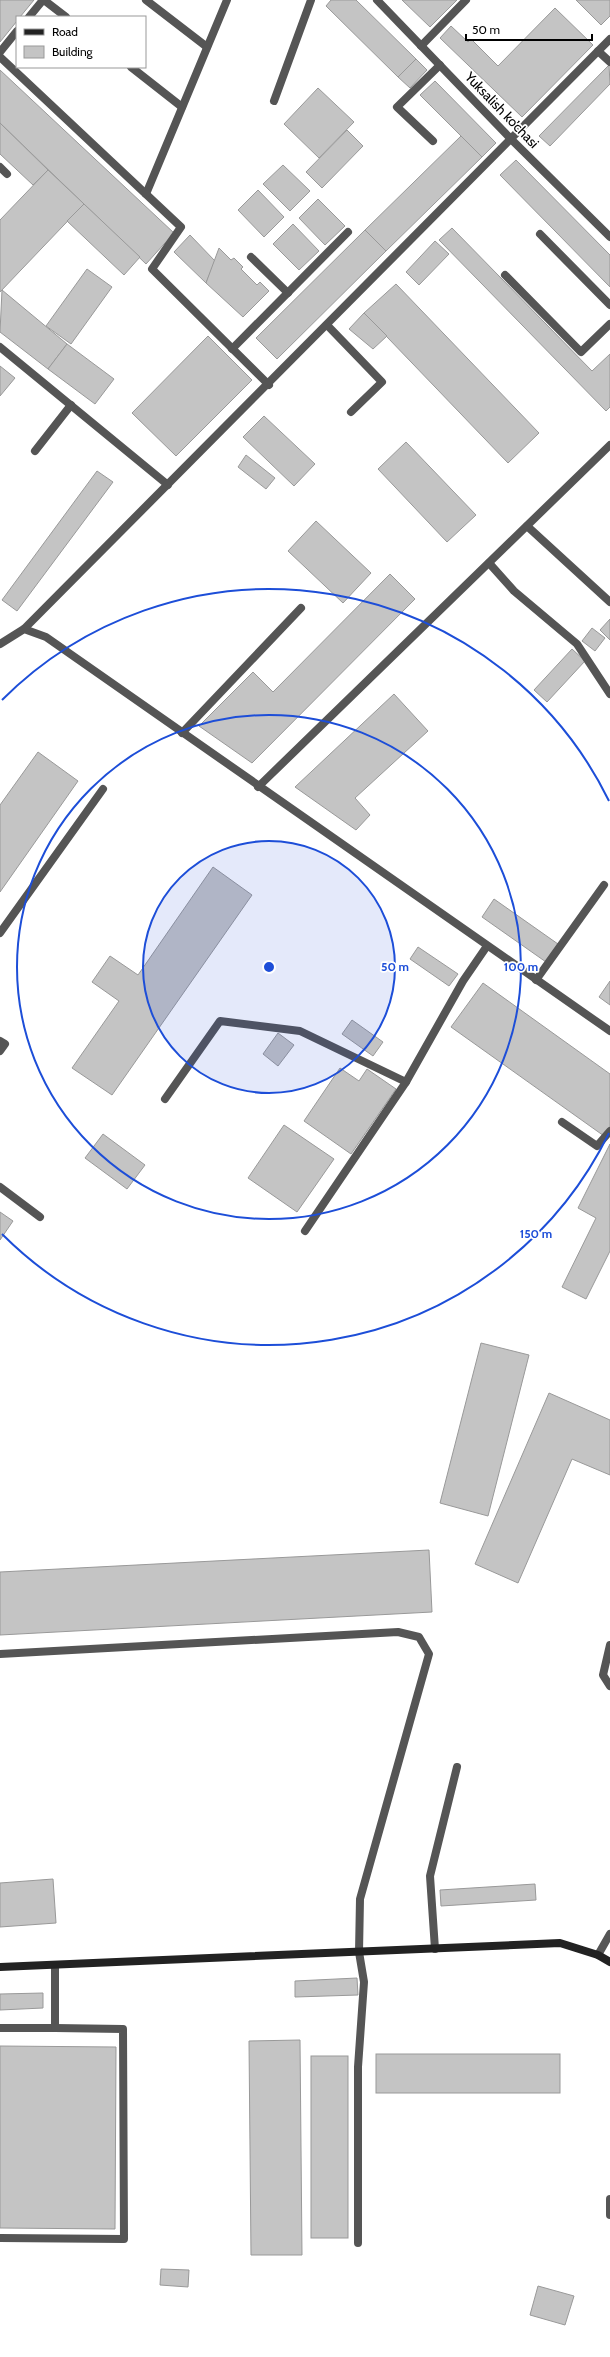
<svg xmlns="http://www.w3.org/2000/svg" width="610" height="2357" viewBox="0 0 610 2357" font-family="Cabin,sans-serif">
<rect width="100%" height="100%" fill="#fff"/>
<g fill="#c4c4c4" stroke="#999">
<polygon points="0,0 34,0 20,17 17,17 17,21 0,42"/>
<polygon points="331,0 356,0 416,59 398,77 326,6"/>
<polygon points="402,0 457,0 430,27"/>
<polygon points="576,0 610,0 610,16 601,25"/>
<polygon points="555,8 593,45 522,117 440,38 451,26 468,42 471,39 498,66"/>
<polygon points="416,59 427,70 410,88 398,77"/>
<polygon points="609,65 610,84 550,146 539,136"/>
<polygon points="0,70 174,233 146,264 0,123"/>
<polygon points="435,81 496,143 482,157 420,95"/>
<polygon points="318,88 354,122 319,158 284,124"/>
<polygon points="0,123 48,170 33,185 0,154"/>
<polygon points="347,130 363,146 322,188 306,172"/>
<polygon points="461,136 482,157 386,251 365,230"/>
<polygon points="516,160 610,255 610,287 500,175"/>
<polygon points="283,165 310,191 290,211 263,184"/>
<polygon points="48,170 84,204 0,292 0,220"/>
<polygon points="258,190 284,217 264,237 238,210"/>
<polygon points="318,199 345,226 325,245 299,218"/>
<polygon points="84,204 140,257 124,275 67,221"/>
<polygon points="293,224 319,251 299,270 273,244"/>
<polygon points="452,228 592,371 610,354 610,407 606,411 439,240"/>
<polygon points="365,230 386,251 277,359 256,338"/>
<polygon points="190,235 215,261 206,283 174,252"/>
<polygon points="435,241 449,254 419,285 406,272"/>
<polygon points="219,248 231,260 234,258 243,267 241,269 257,285 260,282 269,291 243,317 206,283"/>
<polygon points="87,269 112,287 71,344 46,326"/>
<polygon points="396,284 539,433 508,463 364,313"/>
<polygon points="2,290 67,344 48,369 0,332"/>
<polygon points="364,313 387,336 373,349 349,329"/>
<polygon points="208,336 252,380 176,456 132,413"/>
<polygon points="67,344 114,379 95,404 48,369"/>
<polygon points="0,366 15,378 0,396"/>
<polygon points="264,416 315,464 294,486 243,437"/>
<polygon points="406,442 476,515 447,542 378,469"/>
<polygon points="246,455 275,478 266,489 238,467"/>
<polygon points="97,471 113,482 17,611 2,600"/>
<polygon points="316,521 371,573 343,603 288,551"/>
<polygon points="390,574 415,599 252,763 199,726 253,672 273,692"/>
<polygon points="610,619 610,640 600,630"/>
<polygon points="592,628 605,638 595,651 582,641"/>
<polygon points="572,649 585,661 547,702 534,690"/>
<polygon points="394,694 428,731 355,798 370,815 356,830 295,787"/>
<polygon points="38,752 78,781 0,892 0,805"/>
<polygon points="213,867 252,895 112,1095 72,1068 119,1001 92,982 110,956 138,975"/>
<polygon points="494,899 558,944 546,962 482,917"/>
<polygon points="418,947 458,974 449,986 410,959"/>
<polygon points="610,981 610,1005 599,997"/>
<polygon points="483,983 610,1074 610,1127 604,1136 451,1027"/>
<polygon points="352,1020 383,1042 373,1056 342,1034"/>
<polygon points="278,1033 294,1045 278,1066 263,1054"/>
<polygon points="340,1068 359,1081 367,1069 396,1089 351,1154 304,1121"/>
<polygon points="284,1125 334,1159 297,1212 248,1178"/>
<polygon points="103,1134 145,1165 127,1189 85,1158"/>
<polygon points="610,1144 610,1251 586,1299 562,1287 596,1218 578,1208"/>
<polygon points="0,1212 13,1221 0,1240"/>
<polygon points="481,1343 529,1355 488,1516 440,1503"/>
<polygon points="549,1393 610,1420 610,1475 572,1459 518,1583 475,1564"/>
<polygon points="429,1550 432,1612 0,1635 0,1572"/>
<polygon points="53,1879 56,1923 0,1927 0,1883"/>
<polygon points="535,1884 536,1900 441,1906 440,1890"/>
<polygon points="357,1978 358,1995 295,1997 295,1981"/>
<polygon points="43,1993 43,2008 0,2010 0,1994"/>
<polygon points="300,2040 302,2255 251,2255 249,2041"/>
<polygon points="0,2046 116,2047 115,2229 0,2228"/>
<rect x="376" y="2054" width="184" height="39"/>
<rect x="311" y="2056" width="37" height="182"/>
<polygon points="161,2269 189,2270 188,2287 160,2285"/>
<polygon points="538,2286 574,2296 565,2325 530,2315"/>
</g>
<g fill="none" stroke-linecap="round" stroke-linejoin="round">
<g stroke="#555" stroke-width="8">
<polyline points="44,0 66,17"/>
<polyline points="146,0 207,47"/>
<polyline points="29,17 43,0"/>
<polyline points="421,46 466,0"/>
<polyline points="598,51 610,62"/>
<polyline points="0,52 17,31"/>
<polyline points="0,57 181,227 152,269 269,385"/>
<polyline points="131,67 182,107"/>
<polyline points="274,101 311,0"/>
<polyline points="433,141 397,107 440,65"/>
<polyline points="0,167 7,174"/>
<polyline points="146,194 227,0"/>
<polyline points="540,234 610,305"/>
<polyline points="251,257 288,293"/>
<polyline points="505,275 581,352 610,324"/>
<polyline points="327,325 382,382 351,412"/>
<polyline points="0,347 168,485"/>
<polyline points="232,349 348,232"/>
<polyline points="35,451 71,405"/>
<polyline points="527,526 610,602"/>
<polyline points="489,563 514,591 577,644 610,694"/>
<polyline points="182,733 301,608"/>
<polyline points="0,933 103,789"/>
<polyline points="536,980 604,885"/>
<polyline points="165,1099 220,1021 300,1031 406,1082 463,981 487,946"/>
<polyline points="562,1122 597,1146 610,1131"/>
<polyline points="0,1187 40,1217"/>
<polyline points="305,1231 406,1082"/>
<polyline points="610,1645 603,1675 610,1686"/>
<polyline points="435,1949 430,1876 457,1767"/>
<polyline points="0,2028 55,2028 55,1965"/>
<polyline points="610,2199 610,2215"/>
<polyline points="0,2238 124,2239 123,2029 55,2028"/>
<polyline points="358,2243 358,2067 364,1982 359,1952"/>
</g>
<g stroke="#555" stroke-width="8">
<polyline points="377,0 510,138 610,237"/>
<polyline points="24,629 610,39"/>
<polyline points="0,644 24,629 46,637 610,1031"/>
<polyline points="258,787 610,445"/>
<polyline points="0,1041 5,1044 0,1051"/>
<polyline points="0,1654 398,1632 419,1637 429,1654 360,1899 359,1952"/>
<polyline points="598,1955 610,1934"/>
</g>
<polyline stroke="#222" stroke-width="8" points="0,1967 560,1943 598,1955 610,1962"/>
</g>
<circle cx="269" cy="967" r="126" fill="#1d4ed8" fill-opacity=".12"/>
<g fill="none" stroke="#1d4ed8" stroke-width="2">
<circle cx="269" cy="967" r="126"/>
<circle cx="269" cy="967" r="252"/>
<path d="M609 1133A378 378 0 0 1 2 1234M2 700A378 378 0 0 1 609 801"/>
</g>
<g text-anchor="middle" stroke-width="3.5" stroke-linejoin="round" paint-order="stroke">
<g font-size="14" fill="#000" stroke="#fff">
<text transform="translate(502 110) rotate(46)" y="5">Yuksalish ko’chasi</text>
</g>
</g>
<circle cx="269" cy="967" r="6" fill="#1d4ed8" stroke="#fff" stroke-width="2"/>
<g font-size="12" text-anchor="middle" font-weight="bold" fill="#1d4ed8" stroke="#fff" stroke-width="3.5" stroke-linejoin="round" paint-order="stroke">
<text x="395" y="971">50 m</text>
<text x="521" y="971">100 m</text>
<text x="536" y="1238">150 m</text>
</g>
<rect x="16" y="16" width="130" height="52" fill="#ffffff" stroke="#999999"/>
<rect x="24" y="29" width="20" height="6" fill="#222222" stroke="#999999"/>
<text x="52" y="36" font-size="12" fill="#000000">Road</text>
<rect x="24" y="46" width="20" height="12" fill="#c4c4c4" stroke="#999999"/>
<text x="52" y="56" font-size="12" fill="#000000">Building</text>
<path d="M466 34v6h126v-6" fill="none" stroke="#000000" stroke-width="2"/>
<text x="472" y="34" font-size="12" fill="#000000" stroke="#ffffff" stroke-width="3" paint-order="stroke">50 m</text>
</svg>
